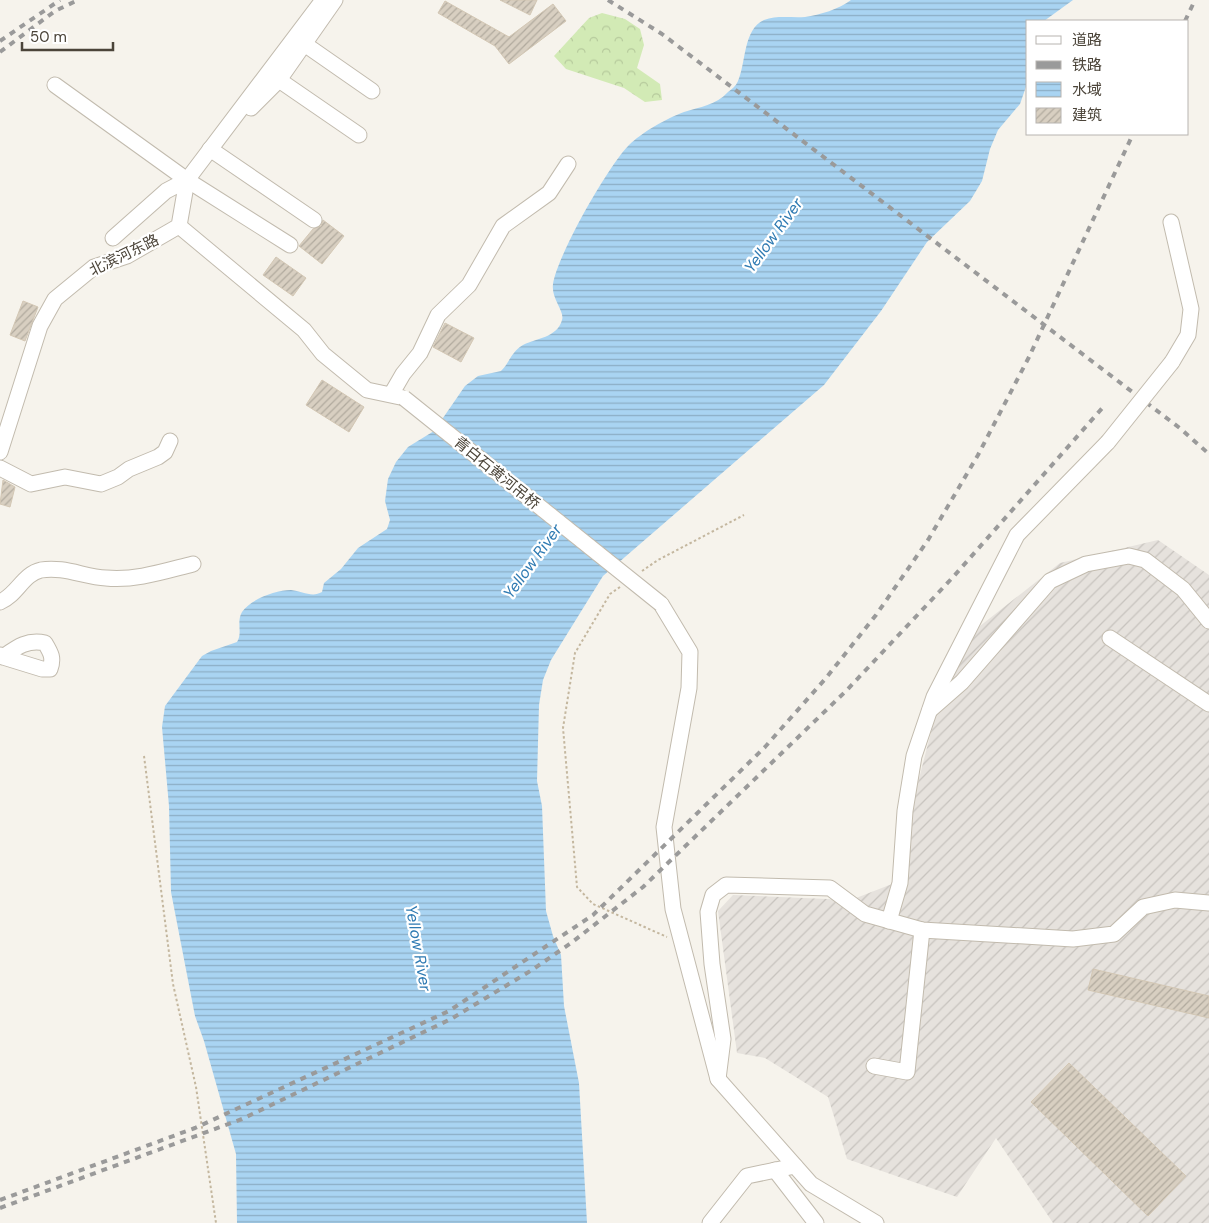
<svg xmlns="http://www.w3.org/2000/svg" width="1209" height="1223" viewBox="0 0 1209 1223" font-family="'DM Sans','Noto Sans SC',sans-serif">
<defs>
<pattern id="industrial-furrows" width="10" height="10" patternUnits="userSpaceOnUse" patternTransform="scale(1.25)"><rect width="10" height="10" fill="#e6e2dd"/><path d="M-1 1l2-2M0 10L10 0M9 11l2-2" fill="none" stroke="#c7c3be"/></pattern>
<pattern id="forest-crowns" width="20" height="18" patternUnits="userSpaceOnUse" patternTransform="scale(1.25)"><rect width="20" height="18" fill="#d2eab5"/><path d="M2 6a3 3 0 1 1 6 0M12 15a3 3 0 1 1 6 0" fill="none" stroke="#b6ca9c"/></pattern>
<pattern id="water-rules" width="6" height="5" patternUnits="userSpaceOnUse" patternTransform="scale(1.25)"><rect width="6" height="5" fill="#a9d4f2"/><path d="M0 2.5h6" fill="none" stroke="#8caec5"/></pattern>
<pattern id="building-hatch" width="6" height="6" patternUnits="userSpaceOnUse" patternTransform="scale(1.25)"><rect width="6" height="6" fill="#d8cfc1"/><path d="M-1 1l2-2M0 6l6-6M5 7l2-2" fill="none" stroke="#b1aa9e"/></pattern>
</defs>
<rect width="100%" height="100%" fill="#f6f3ec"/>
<polygon fill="url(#industrial-furrows)" points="1158,540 1209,575 1209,1223 1053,1223 996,1138 957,1197 847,1159 828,1097 765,1058 737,1053 718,911 733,895 851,900 892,884 941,693 980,626 1060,563"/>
<polygon fill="url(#forest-crowns)" points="602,13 625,19 640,29 644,45 637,68 660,84 662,100 645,102 624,88 566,69 554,56 589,18"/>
<path fill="url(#water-rules)" d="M851,0H1073L1044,21H1028V81L1020,104L998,130L990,149L982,181L970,201L927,242L881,311L824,385L603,576L551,660L543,680L539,705L537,781L542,806L546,911L553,936L561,955L564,1006L579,1083L587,1223H237L236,1154L204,1041L195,1016L171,892L169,806L162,727L165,706L202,656L211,651L237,642C243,633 236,622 242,612C251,599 276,590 291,590C302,591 312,598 322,592L324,583L341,569L358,548L387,529L390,520L385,501L388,479L396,462L408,447L434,431L465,386L478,376L501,371C510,362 511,352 523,345C536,338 557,338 562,320C565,311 551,299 553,284C557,256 608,166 629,145C641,133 667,118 684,112C700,107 716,105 728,92C732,89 736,86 738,81C746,64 743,29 764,20C777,15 791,18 805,17C820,15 839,9 851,0Z"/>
<g fill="url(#building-hatch)" stroke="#d3c7b4">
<polygon points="500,0 537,0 530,15"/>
<polygon points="445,1 509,37 553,4 566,21 509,64 495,46 438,13"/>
<polygon points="323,220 344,236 322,264 299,246 313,229 321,226"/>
<polygon points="276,257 306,278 293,296 263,275"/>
<polygon points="23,301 38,307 25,341 10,335"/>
<polygon points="445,323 474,338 461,362 433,347"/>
<polygon points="322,380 364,407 349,432 306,405"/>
<polygon points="3,480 15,487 10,507 0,504"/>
<polygon points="1093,969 1209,996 1209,1018 1088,990"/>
<polygon points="1069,1063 1186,1176 1148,1216 1031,1102"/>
</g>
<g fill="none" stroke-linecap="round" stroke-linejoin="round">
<g stroke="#c2bbae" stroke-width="17">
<g id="minor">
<polyline points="303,43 372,91"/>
<polyline points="279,80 359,135"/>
<polyline points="55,85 187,180 290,245"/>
<polyline points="251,108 279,80 335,0"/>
<polyline points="210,149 314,220"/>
<polyline points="1171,222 1191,309 1188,335 1172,362"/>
<polyline points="179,226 304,330 323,354 367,390 400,397"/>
<polyline points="113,238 166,191 187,180"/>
<polyline points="392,393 403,374 420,353 438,315 469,285 503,226 549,193 568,164"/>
<polyline points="0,452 40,326 55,299 94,267 127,256 179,226 187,180 323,0"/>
<polyline points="0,468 31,484 65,477 101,484 118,477 129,469 158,457 165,452 170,441"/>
<path d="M0,602C17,595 23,574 41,570C63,566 85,577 106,578C135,581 165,571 193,564"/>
<polyline points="661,604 690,652 689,688 664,827 673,909 718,1079 811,1184 876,1223"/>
<polyline points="1110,638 1209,704"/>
<path d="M0,655L3,657L42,669H50C54,658 51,653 45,643C28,639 17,647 3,657"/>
<polyline points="930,710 962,682 1050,581 1086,564 1129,556 1145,560 1183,589 1209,621"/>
<polyline points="889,921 900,883 905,811 914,756 934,697 1017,535 1108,442"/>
<polyline points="874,1066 907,1072 922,930"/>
<polyline points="718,1079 723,1039 712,964 708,912 713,895 726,885 830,888 865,914 922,930 1073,939 1114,934 1143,907 1175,900 1209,903"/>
<polyline points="775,1170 816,1223"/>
<polyline points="710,1223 747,1176 795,1166"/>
</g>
</g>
<g stroke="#c4b79f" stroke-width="2" stroke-dasharray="2.5 2.5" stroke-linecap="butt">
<polyline points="642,571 658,560 744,515"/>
<polyline points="620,587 610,594 575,653 563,728 577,887 593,904 667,937"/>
<polyline points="144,756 173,984 196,1087 216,1223"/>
</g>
<use href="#minor" stroke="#fff" stroke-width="15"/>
<g stroke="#9a9a9a" stroke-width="4" stroke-dasharray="6 6" stroke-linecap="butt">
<polyline points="608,0 662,34 1181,429 1209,454"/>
<polyline points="1185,21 1195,0"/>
<polyline points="0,41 60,0"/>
<polyline points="0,52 55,11 78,0"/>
<polyline points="0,1200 195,1128 449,1011 593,915 765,747 826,678 876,615 928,540 978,455 1029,357 1133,134"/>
<polyline points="0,1208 242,1119 451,1019 532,970 571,943 643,887 847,690 954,576 1105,405"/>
</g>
<g stroke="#c2bbae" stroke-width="17" stroke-linecap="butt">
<g id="minor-bridge">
<polyline points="404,398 661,604"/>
<polyline points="1108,442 1172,362"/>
</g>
</g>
<use href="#minor-bridge" stroke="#fff" stroke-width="15"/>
</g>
<g text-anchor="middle" stroke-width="4.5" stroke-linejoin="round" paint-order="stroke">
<g font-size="15" fill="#4b4439" stroke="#fff">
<text transform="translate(124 255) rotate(-26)" y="5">北滨河东路</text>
<text transform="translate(497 473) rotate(39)" y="5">青白石黄河吊桥</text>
</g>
<g font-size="16" font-style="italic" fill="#2e7ab2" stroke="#fff">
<text transform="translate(773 235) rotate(-54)" y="6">Yellow River</text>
<text transform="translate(532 561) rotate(-54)" y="6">Yellow River</text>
<text transform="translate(419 948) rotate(80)" y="6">Yellow River</text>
</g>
</g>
<rect x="1026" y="20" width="162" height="115" fill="#ffffff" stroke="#b7b4b0"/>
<rect x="1036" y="36" width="25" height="8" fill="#ffffff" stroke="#b7b4b0"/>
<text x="1072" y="45" font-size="15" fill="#4b4439">道路</text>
<rect x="1036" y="61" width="25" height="8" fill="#9a9a9a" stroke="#b7b4b0"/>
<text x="1072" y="70" font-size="15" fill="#4b4439">铁路</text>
<rect x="1036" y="82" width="25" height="15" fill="url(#water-rules)" stroke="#b7b4b0"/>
<text x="1072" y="95" font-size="15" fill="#4b4439">水域</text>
<rect x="1036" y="108" width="25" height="15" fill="url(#building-hatch)" stroke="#b7b4b0"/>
<text x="1072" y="120" font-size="15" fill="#4b4439">建筑</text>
<path d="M22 42v8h91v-8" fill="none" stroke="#4b4439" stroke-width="2.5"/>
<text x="30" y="42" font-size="15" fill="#4b4439" stroke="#ffffff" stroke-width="4" paint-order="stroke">50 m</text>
</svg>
